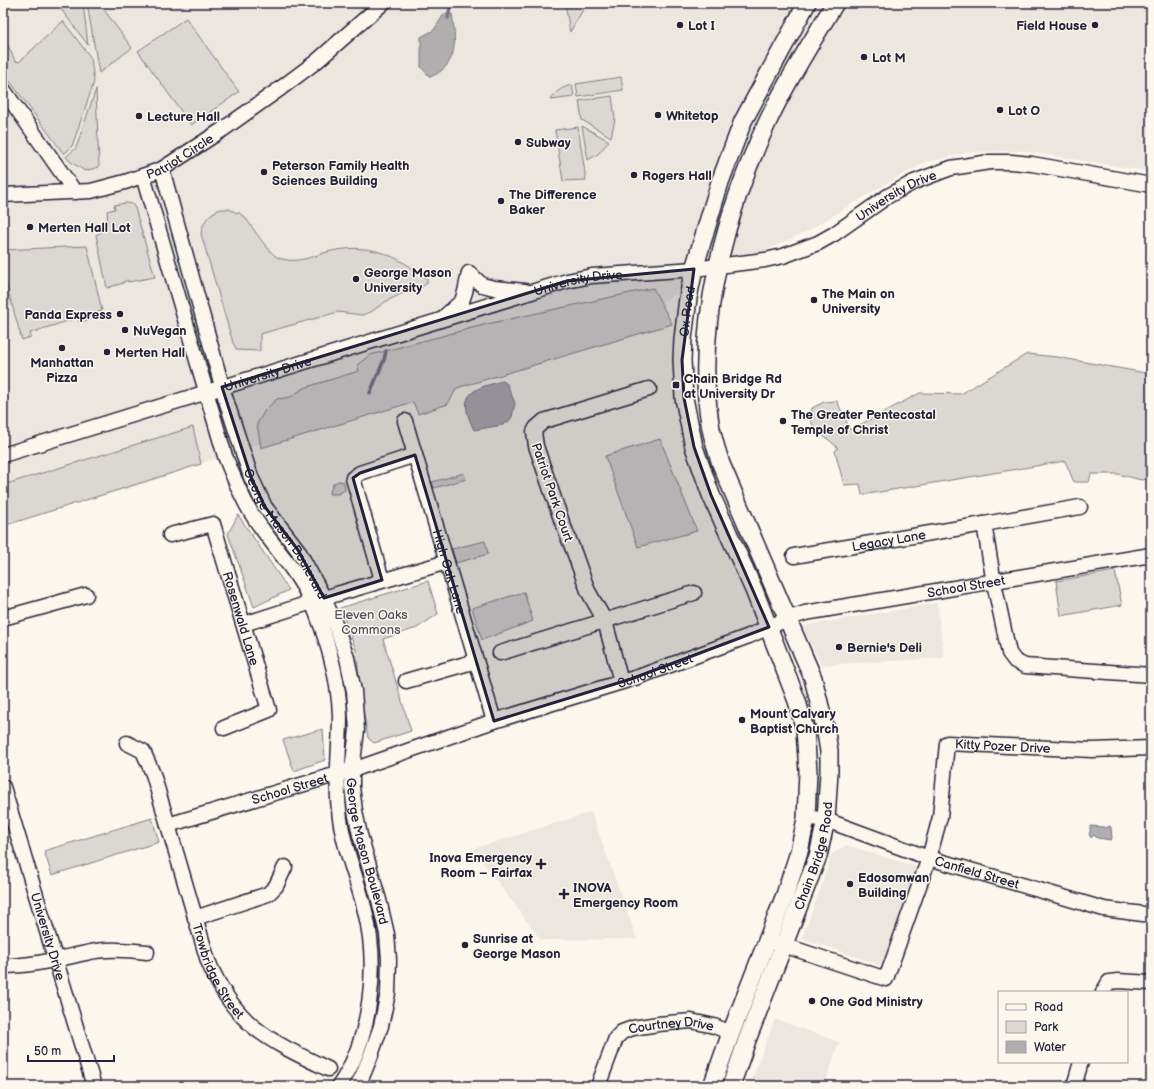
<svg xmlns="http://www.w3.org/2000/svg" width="1154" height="1089" viewBox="0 0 1154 1089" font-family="'Balsamiq Sans',sans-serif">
<rect width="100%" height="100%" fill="#fbf7ec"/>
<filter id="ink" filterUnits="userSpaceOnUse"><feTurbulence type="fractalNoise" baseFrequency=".025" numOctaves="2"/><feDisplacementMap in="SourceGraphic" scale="8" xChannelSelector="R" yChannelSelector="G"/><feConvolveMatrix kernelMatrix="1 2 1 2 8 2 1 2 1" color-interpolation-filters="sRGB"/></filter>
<g filter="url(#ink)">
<g fill="#ebe7df">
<polygon points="3,3 1151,3 1151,172 1023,151 970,152 926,162 887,183 806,232 775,246 643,311 134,487 3,523"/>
<polygon points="937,603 944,658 821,665 802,626"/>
<polygon points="591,812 637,939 541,940 473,849"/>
<polygon points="846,845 920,868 885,967 802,938 821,887 831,855"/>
<polygon points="775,1019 839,1042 827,1078 831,1086 749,1086"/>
</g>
<g fill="#dbd8d3" stroke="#7e7d87">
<polygon points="58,3 83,3 88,45 57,4"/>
<polygon points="87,3 99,3 132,48 99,73"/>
<polygon points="565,3 587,3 570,32"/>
<polygon points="186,18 239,92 191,125 138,51"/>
<polygon points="63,21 91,58 94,82 72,146 64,154 3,72 3,34 15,61 19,62"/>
<polygon points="621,77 623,90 578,97 576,84"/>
<path d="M572,85L574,97L551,100C555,91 563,87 572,85Z"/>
<polygon points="96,89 99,167 85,171 71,162 66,157 76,148"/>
<polygon points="612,96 615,119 611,137 582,120 579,101"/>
<polygon points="582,126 609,141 598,154 588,160"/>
<polygon points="578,127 586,180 563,181 555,130"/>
<path d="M126,203L132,204L135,208L155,277L128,282V280L123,282V283L107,288L96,235C106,231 109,222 107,211L115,209L114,205Z"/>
<path d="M221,209H229L237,213L238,212L243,216H244C251,225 268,252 277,257C295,265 310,257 327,252C368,242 396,254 427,279V283L416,291L403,293L385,302L371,312L362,315L338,312L260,334V351L237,350L233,343L201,234C203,221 209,213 221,209Z"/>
<polygon points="87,246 102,311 91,314 92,319 79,322 77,318 30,333 31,337 22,340 3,273 3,250"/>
<polygon points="653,288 672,324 457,388 448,404 418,414 413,402 261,448 257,424 265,410 277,399 291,397 302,389 313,385 359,371 357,365 370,355 487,324"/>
<polygon points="1027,354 1057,357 1151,374 1151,478 1141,480 1118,474 1091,474 1089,482 1074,482 1065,461 862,495 860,484 844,485 835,451 838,448 829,440 817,432 810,420 812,408 824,402 837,401 850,430 920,393 961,394"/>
<polygon points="193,427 201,464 3,526 3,485"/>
<polygon points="660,439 697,531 638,547 605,456"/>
<polygon points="464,473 466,479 434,488 432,482"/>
<polygon points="338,481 344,482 345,490 338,494 329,494 333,484"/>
<polygon points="238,515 289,590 254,607 228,534"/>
<polygon points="485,541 488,554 456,563 452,549"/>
<polygon points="1115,571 1122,605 1061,616 1056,581"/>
<polygon points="428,581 438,614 417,628 383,639 411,731 374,743 368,738 362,704 356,650 340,608"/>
<polygon points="524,592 533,621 482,640 472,608"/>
<polygon points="323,729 325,760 294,771 283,740"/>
<polygon points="152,818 159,842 52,875 44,851"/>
</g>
<g fill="#b1aeb0" stroke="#787681">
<path d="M444,14H452C456,39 459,66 430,77L421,67V37L434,30Z"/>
<path d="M503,381L507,384L515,403L512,417L509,421L503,425L474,430C457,395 469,389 503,381Z"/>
<polygon points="1090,826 1104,827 1106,828 1109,826 1111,827 1112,838 1111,840 1097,838 1094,835 1091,838 1089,834 1090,832"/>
</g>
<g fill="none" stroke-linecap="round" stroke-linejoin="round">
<g stroke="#787681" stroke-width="3.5">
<polyline points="448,18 451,3"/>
<polyline points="370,393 384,360 386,351"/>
</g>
<g stroke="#22223b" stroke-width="17">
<g id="minor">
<polyline points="3,89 75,192"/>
<path id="s1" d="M162,169L225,397L251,477L265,507L298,550L324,598L337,629L347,658L354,691L357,730L352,770V787L355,811L360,835L379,900L387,934L389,960L388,993L381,1026L371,1055L362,1077L357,1086"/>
<path d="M143,176L225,456C233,476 241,497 253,516C274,548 302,576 316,612C328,643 339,682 340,716C340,748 335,779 339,810C342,845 357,877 365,911C379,966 371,1039 339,1086"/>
<path id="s2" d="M3,195L91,191L125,182L162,169L222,130L281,88L317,61L383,3"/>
<polyline points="469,273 482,285 494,288 525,291"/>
<polyline points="445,316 462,301 465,292 469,273"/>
<path id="s3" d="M405,421L494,721"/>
<path id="s4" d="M3,455L567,281L592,276L694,269L765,260L783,256L818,243L834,234L888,196L914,182L951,168L990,162H1011L1032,164L1151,185"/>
<polyline points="984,524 1080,507"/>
<path id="s5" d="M170,535L213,524L269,710L224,728"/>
<path id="s6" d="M794,556L984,524L994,583L1009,653L1015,661L1025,666L1151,675"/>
<polyline points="382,580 353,478 360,473 415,455"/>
<polyline points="3,618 86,595"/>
<polyline points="244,624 337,594 447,562"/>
<polyline points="500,653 694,593"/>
<polyline points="406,681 476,661"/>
<polyline points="621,682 605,621 588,591 574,552 562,522 536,446 534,432 536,428 544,421 649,389"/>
<path id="s7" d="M127,743L143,751L153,774L208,961C235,1026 268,1040 328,1069"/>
<path id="s8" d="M3,787L94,1086"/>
<path id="s9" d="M806,817L826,820L929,858L1104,909L1151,915"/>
<path id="s10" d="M168,825L361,767L494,721L638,677L749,636L787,619L805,613L1151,555"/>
<polyline points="195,918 268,894 276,886 285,867"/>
<path id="s11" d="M774,942L886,979L929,858L940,817L947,743L1092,750L1151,748"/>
<path d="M3,966C31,966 58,959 86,953C106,948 127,950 147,952"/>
<polyline points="1103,992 1109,982 1118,981 1151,983"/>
<path id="s12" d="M598,1086L616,1038L622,1032L633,1028L658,1024L691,1021L714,1026L731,1033"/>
<polyline points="1074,1086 1081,1062"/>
</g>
</g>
<g stroke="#22223b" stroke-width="20">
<g id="major">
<path id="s13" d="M712,1086L731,1033L785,895L799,852L806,819L808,771L805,730L797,701L754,590L711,495L694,447L684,398L682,360L683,339L688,298L694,269L720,182L743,121L807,3"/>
<path id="s14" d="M731,1086L747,1040L818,856L826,820L829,772V751L825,727L813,678L721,464C717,451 712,437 710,423C694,325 726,210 768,121C787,80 812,42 835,3"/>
</g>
</g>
<use href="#minor" stroke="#fbf7ec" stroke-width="14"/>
<use href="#major" stroke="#fbf7ec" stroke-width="17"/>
</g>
</g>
<path fill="#22223b" fill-opacity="0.2" stroke="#22223b" stroke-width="3" stroke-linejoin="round" d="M694,269L682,360L684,398L694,447L711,495L769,627L631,679L494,721L415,455L360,473L353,478L382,580L324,598L298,550L265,507L251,477L222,387L567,281Z"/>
<g fill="#22223b" stroke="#fbf7ec" stroke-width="1.5">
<circle cx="680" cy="25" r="4"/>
<circle cx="1095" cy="25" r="4"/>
<circle cx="864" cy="57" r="4"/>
<circle cx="1000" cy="110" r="4"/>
<circle cx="658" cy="115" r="4"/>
<circle cx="139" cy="116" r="4"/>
<circle cx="518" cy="142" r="4"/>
<circle cx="264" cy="172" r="4"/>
<circle cx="634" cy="175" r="4"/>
<circle cx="501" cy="201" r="4"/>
<circle cx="30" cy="227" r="4"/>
<circle cx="356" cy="279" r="4"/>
<circle cx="814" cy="300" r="4"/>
<circle cx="120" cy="314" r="4"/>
<circle cx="125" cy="330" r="4"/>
<circle cx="62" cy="348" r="4"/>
<circle cx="107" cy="352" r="4"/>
<rect x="672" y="381" width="8" height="8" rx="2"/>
<circle cx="783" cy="421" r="4"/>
<circle cx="839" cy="647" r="4"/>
<circle cx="742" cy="720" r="4"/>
<path d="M539 858h4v4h4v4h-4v4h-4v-4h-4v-4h4z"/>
<circle cx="850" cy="884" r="4"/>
<path d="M562 888h4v4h4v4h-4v4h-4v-4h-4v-4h4z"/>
<circle cx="465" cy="945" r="4"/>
<circle cx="812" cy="1001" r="4"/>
</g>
<g text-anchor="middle" stroke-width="3" stroke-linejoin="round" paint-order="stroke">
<g font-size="13" font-weight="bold" fill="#22223b" stroke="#fbf7ec" text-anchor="start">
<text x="688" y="30">Lot I</text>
<text x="1087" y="30" text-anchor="end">Field House</text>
<text x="872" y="62">Lot M</text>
<text x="1008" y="115">Lot O</text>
<text x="666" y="120">Whitetop</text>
<text x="147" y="121">Lecture Hall</text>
<text x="526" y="147">Subway</text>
<text x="272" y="170">Peterson Family Health<tspan x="272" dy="15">Sciences Building</tspan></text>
<text x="642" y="180">Rogers Hall</text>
<text x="509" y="199">The Difference<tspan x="509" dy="15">Baker</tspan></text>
<text x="38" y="232">Merten Hall Lot</text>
<text x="364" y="277">George Mason<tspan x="364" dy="15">University</tspan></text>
<text x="822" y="298">The Main on<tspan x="822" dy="15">University</tspan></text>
<text x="112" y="319" text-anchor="end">Panda Express</text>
<text x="133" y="335">NuVegan</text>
<text x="115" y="357">Merten Hall</text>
<text x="62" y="367" text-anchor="middle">Manhattan<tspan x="62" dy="15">Pizza</tspan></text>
<text x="684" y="383">Chain Bridge Rd<tspan x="684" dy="15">at University Dr</tspan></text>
<text x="791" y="419">The Greater Pentecostal<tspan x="791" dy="15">Temple of Christ</tspan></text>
<text x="847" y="652">Bernie's Deli</text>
<text x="750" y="718">Mount Calvary<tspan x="750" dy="15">Baptist Church</tspan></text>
<text x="532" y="862" text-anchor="end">Inova Emergency<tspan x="532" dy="15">Room – Fairfax</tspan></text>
<text x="858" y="882">Edosomwan<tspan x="858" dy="15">Building</tspan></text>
<text x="573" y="892">INOVA<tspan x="573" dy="15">Emergency Room</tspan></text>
<text x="473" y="943">Sunrise at<tspan x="473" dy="15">George Mason</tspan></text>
<text x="820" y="1006">One God Ministry</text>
</g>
<g font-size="13" fill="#22223b" stroke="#fbf7ec">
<text dy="5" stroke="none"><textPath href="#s2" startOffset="184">Patriot Circle</textPath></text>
<text dy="5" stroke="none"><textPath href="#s4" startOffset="937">University Drive</textPath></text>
<text dy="5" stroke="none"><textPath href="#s4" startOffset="601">University Drive</textPath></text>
<text dy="5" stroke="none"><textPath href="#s13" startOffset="814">Ox Road</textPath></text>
<text dy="5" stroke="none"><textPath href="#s4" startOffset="277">University Drive</textPath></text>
<text transform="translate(553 492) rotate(71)" y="5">Patriot Park Court</text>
<text dy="5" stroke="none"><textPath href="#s1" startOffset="387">George Mason Boulevard</textPath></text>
<text dy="5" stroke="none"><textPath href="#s6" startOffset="96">Legacy Lane</textPath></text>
<text dy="5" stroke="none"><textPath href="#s3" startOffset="157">High Oak Lane</textPath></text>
<text dy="5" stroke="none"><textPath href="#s10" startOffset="835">School Street</textPath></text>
<text dy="5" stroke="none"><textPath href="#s5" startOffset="143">Rosenwald Lane</textPath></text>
<text dy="5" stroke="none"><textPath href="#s10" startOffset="511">School Street</textPath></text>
<text dy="5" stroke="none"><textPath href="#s11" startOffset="419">Kitty Pozer Drive</textPath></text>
<text dy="5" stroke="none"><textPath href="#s10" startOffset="127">School Street</textPath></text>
<text dy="5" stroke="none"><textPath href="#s1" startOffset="723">George Mason Boulevard</textPath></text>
<text dy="5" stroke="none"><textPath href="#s14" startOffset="245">Chain Bridge Road</textPath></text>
<text dy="5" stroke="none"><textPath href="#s9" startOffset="180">Canfield Street</textPath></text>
<text dy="5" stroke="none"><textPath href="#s8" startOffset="156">University Drive</textPath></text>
<text dy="5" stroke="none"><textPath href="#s7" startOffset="251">Trowbridge Street</textPath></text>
<text dy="5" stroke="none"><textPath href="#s12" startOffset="110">Courtney Drive</textPath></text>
</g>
<g font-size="13" fill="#505061" stroke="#fbf7ec">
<text x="371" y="619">Eleven Oaks<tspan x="371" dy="15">Commons</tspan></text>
</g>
</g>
<rect width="1154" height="1089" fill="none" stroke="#fbf7ec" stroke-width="16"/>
<rect x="8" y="8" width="1138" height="1073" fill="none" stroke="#22223b" stroke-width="1.5" filter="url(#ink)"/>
<rect x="998" y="991" width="130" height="72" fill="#fbf7ec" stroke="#a4a2a5"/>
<rect x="1006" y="1004" width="20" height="6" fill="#fbf7ec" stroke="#a4a2a5"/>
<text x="1034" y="1011" font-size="12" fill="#22223b">Road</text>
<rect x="1006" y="1021" width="20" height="12" fill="#dbd8d3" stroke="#a4a2a5"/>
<text x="1034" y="1031" font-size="12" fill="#22223b">Park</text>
<rect x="1006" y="1041" width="20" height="12" fill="#b1aeb0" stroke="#a4a2a5"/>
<text x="1034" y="1051" font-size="12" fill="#22223b">Water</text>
<path d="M28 1055v6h86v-6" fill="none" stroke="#22223b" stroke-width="2"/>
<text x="34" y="1055" font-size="12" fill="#22223b" stroke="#fbf7ec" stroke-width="3" paint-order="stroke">50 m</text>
</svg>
